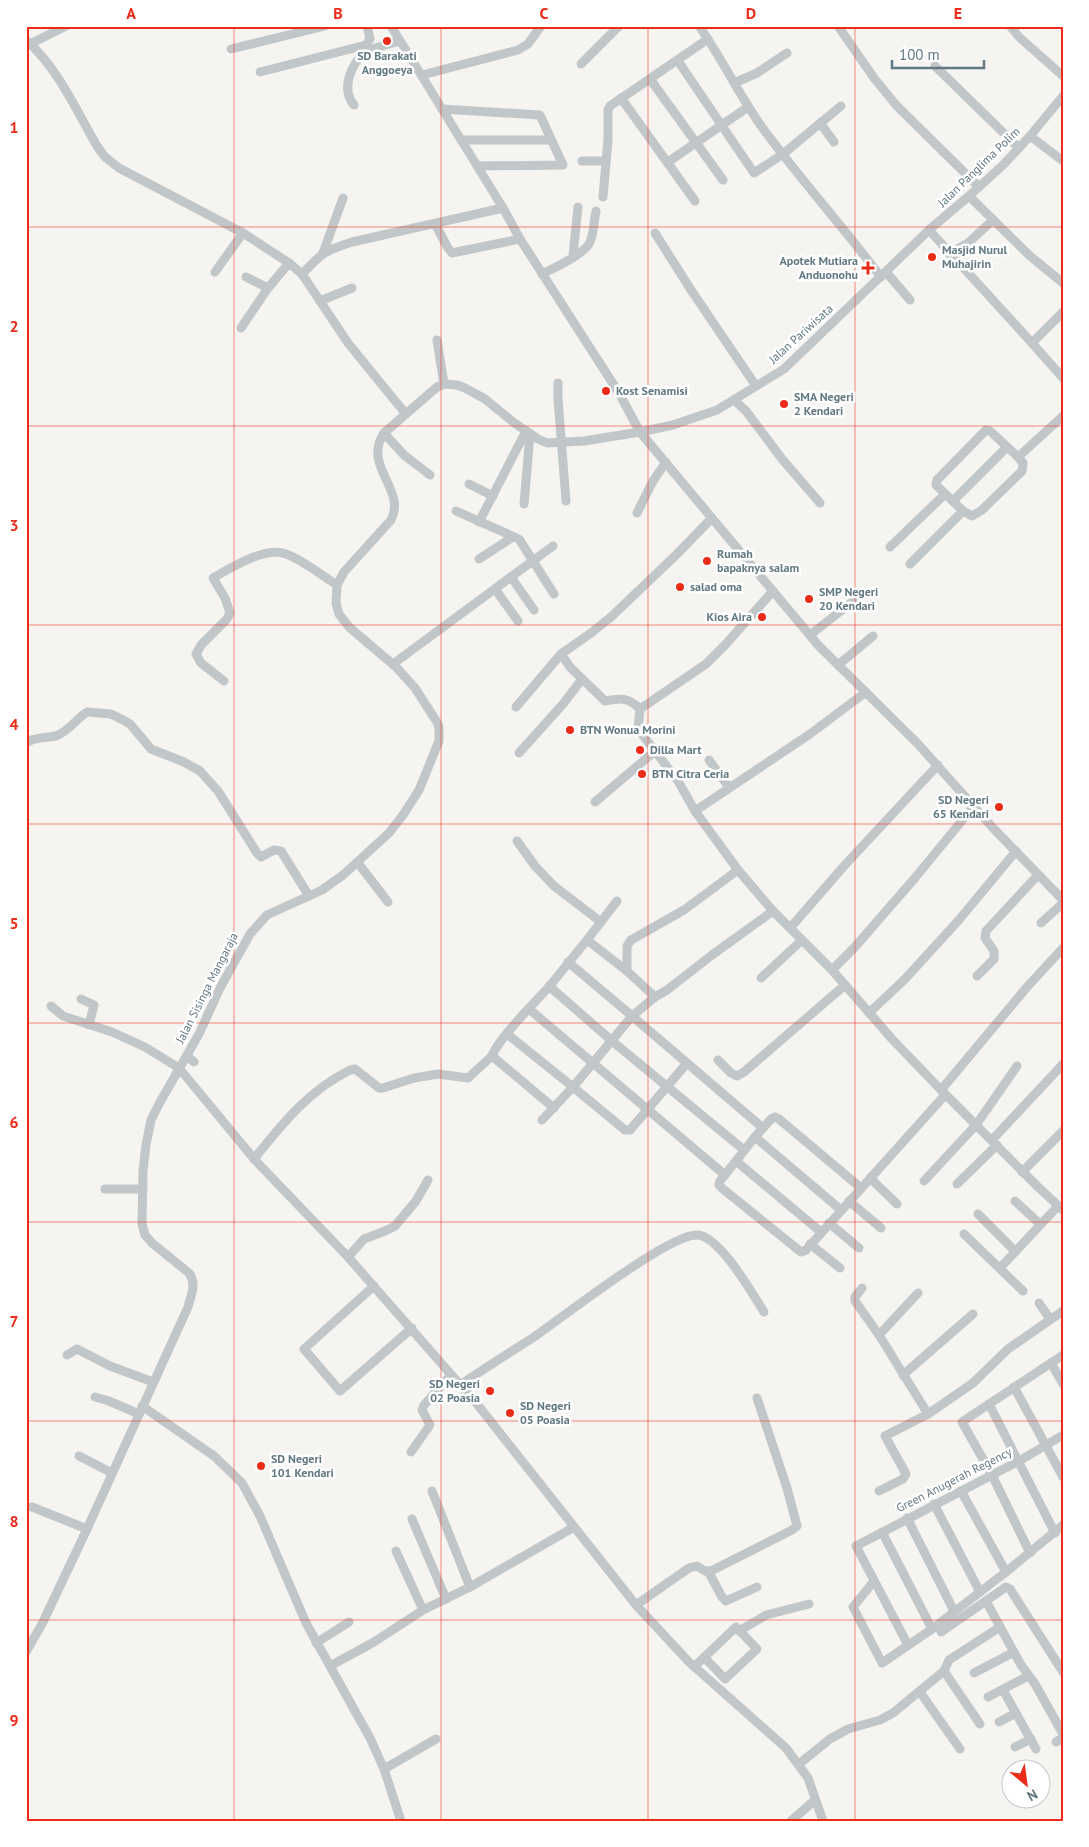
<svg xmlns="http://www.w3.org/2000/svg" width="1089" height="1847" viewBox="0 0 1089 1847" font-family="'PT Sans',sans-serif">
<rect width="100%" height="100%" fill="#f5f4f0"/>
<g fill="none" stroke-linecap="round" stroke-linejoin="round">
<g stroke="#c1c6c8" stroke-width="9">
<polyline points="391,26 503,208 520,239 619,393 640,432 818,645 918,744 993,828 1063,900"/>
<path d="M699,26C723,60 740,97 764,130C801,180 843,227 881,277"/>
<polyline points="838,26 874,78 896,105 979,187"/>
<polyline points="1010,26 1019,37 1063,76"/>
<path d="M26,40C58,68 76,110 97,146L105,157L119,168L243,233"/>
<polyline points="30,44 66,26"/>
<polyline points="231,49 325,26"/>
<polyline points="678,61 754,173 783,154 841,106"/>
<polyline points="581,64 619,26"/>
<polyline points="935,66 1019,148"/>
<polyline points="260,72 366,45 370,39 367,26"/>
<polyline points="422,75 518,50 528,44 541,26"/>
<polyline points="650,79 723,180"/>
<polyline points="734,83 757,73 787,53"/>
<polyline points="621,98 695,201"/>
<path d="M354,105C341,90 350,63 366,53C376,46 389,44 400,41"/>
<polyline points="442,109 540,115 563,165 477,166"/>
<polyline points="820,123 834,142"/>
<polyline points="1030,136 1063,161"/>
<polyline points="461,140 551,140"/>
<polyline points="582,161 606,161"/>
<polyline points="668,162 748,107"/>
<polyline points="969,196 1030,256 1063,283"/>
<polyline points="603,197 608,140 608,110 610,106 708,39"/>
<polyline points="435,224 448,248 452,253 520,239"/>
<polyline points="929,230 1032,343"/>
<polyline points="655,233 691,290 756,386"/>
<polyline points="323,253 343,198"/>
<polyline points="949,254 968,243 993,220"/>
<polyline points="573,256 578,207"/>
<polyline points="215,272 243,233 289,263 302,274"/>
<polyline points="886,272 910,300"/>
<path d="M542,274C554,268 585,254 590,242C594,233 594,220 596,211"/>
<polyline points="246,277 268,288"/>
<polyline points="320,301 352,288"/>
<polyline points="1063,312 1032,343 1063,378"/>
<polyline points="241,328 268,288 289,263"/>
<polyline points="437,340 444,384"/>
<polyline points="558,383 558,399 566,501"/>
<polyline points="734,400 746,411 782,459 820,503"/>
<path d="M405,413L348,343L302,274C322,253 324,251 352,242L503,208"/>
<polyline points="384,433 404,455 430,475"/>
<polyline points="1018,457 1023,463 1022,471 982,510 972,516 963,511 936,485 937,480 986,430 990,431 1018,457 1063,416"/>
<polyline points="469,484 493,496"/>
<polyline points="953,501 1007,447"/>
<polyline points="524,504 530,434"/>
<polyline points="456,511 519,539 554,594"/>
<polyline points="637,513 653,481 666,462"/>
<polyline points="479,522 526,431"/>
<polyline points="890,547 945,494"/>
<polyline points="479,559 513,537"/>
<polyline points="910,564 963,511"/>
<polyline points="511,577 534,610"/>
<polyline points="495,589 518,621"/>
<polyline points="773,591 725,645 706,664 640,709 638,729 678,781 695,811 738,870 773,911 832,970"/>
<polyline points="810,635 856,599"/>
<path d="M561,654L570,667L605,701C621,698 628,697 640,709"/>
<polyline points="393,664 553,546"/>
<polyline points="838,665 873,636"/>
<path d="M224,681L201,663L196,654L201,645L227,619L230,613L225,598L213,578C230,568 266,546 286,554C303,560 321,575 337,585"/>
<polyline points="516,707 561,654 591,633 611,617 676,555 712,518"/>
<path d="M26,743C35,736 48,739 58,735C70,730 76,719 87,712L111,714L123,720L130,724L151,749L184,762L200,771L218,791L257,853L261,857L274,850L281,851L309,896"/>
<polyline points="519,753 563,704 582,679"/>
<polyline points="709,760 729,787"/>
<polyline points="595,802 655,751"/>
<polyline points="695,811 810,734 866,692"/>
<polyline points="517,841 535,866 554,886 601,922"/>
<polyline points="358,863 388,902"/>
<polyline points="1041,923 1063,903"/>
<polyline points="791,927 844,866 938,765"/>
<polyline points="587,940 617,901"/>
<polyline points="1063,948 1027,987 941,1090 1038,1187 1063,1210"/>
<polyline points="627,971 627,946 631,940 684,910 738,870"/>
<polyline points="977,976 994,959 994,951 985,938 986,931 1038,875"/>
<polyline points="761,978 802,940"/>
<polyline points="549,986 612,1041 744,1150"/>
<polyline points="655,997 667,990 712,955 773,911"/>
<polyline points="81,999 94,1005 89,1025"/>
<polyline points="51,1006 63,1016 112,1032 145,1047 179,1068 254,1159 348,1257 477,1404 636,1605 689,1662 786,1748 808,1778 823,1821"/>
<polyline points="529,1009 725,1175"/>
<polyline points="869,1013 905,979 958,921 1016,851"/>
<polygon points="632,1016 687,1063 630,1130 625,1130 573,1087"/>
<polyline points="507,1034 573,1087 542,1120"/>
<polyline points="187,1056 194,1062"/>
<polyline points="718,1060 731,1073 737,1076 744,1072 845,985"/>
<polyline points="687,1063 763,1128"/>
<polyline points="941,1090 892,1039 832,970 854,948 914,879 974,806"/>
<path d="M554,1108L492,1056C498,1039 534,1003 548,988C561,972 574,956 587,940L627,971L655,997L632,1016L568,962"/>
<polyline points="755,1137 771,1119 775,1117 779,1119 861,1188"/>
<polyline points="992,1140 1063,1064"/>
<path d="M254,1159C283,1123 308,1091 350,1070L355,1069L379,1088H383L414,1078L438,1074L468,1078L492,1056"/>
<polyline points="736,1161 821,1232"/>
<polyline points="1022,1172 1063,1131"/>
<polyline points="870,1178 897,1204"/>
<polyline points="924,1181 976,1125 1017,1066"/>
<polyline points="957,1184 997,1145"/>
<polyline points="105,1189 143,1189"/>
<polyline points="849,1201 881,1228"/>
<polyline points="1015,1201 1040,1224"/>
<polyline points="841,1210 755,1137 720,1181 719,1185 723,1189 801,1252 806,1250 945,1095"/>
<polyline points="978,1214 1015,1251"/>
<polyline points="829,1223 859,1248"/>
<polyline points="964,1234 1023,1291"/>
<polyline points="810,1244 840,1268"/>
<polyline points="348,1257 364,1239 385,1231 395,1226 416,1201 428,1180"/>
<polyline points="1000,1268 1058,1206"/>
<polyline points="374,1286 304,1349 340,1391 412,1328"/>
<polyline points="862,1288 855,1297 855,1301 879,1335"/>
<polyline points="918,1293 879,1335 928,1414"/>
<polyline points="1039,1303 1050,1319"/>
<polyline points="67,1355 77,1349 110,1366 153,1382"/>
<polyline points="1051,1363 1063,1384"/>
<polyline points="903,1375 973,1314"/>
<path d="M460,1385C485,1368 509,1353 534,1337C562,1318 671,1232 698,1235C720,1237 752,1293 764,1312"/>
<polyline points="1014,1387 1063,1477"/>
<polyline points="95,1397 109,1401 139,1414"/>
<polyline points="989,1404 1055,1533"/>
<polyline points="142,1406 214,1456 242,1483 260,1516 306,1623 370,1738 384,1769 401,1821"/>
<polyline points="411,1452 430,1425 422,1410 424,1405 451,1375"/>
<polyline points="79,1456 112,1473"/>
<polyline points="432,1491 470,1587"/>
<polyline points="879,1491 903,1479 906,1474 885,1436 928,1414 973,1383 1008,1349 1063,1311"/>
<polyline points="961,1491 1006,1572"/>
<polyline points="934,1504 980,1592"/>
<polyline points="32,1507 87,1529"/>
<polyline points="907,1518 954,1611"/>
<polyline points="412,1519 446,1599"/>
<polyline points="882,1532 932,1629"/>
<polyline points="396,1551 423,1610"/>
<polyline points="1030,1553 992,1475 962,1422 1063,1355"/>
<polyline points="708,1571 722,1597 726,1601 757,1587"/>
<polyline points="874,1581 853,1607 882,1663 932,1629 1006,1572 1063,1525"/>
<polyline points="986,1601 1021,1665 1035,1684 1063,1734"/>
<polyline points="636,1605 689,1568 697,1566 705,1571 711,1571 792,1530 797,1526 787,1488 757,1398"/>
<polyline points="739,1631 766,1615 809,1604"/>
<polyline points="941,1632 1006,1587 1010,1589 1063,1672"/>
<polyline points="316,1643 349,1622"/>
<polyline points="908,1645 856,1546 1019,1461 1063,1435"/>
<path d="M26,1652L42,1624L87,1529L188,1307C191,1295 197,1284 189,1273L152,1243L145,1235L142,1224L143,1171L146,1145L151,1120L159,1104L199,1034L220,988L250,934L267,915L322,890L343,875L389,833L403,815L419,790L439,741V727L437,722L415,688L396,667L349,627L339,614L336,603L337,585L344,572L391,520C407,490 362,466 384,433L437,387L444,384L457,385L465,388L485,399L513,422L538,439L547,443L584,441L640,432L673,425L717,410L784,369L929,230L969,196L1003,165L1030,136L1063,96"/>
<polyline points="330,1666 374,1642 423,1610 470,1587 574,1527"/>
<polyline points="694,1667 736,1627 757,1649 725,1679 704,1657"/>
<polyline points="944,1671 949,1660 1000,1627"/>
<polyline points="974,1673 1014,1652"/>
<polyline points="1003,1690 1036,1749"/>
<polyline points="920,1692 960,1749"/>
<polyline points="988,1697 1028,1676"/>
<polyline points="999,1722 1016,1713"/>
<polyline points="1056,1742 1063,1738"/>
<polyline points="1015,1747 1031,1739"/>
<polyline points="799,1764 830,1739 848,1729 880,1720 893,1713 944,1671 980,1724"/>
<polyline points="384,1769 436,1739"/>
<polyline points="791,1821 815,1800"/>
</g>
</g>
<path fill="none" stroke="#ec2b19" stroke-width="1" stroke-opacity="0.55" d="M234,26V1821M441,26V1821M648,26V1821M855,26V1821M26,227H1063M26,426H1063M26,625H1063M26,824H1063M26,1023H1063M26,1222H1063M26,1421H1063M26,1620H1063"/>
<g fill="#ec2b19" stroke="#fff" stroke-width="2">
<circle cx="387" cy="41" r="5"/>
<circle cx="932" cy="257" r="5"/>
<path d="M865.5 260.5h5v5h5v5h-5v5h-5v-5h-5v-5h5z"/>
<circle cx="606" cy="391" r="5"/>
<circle cx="784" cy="404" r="5"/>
<circle cx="707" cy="561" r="5"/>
<circle cx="680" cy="587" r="5"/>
<circle cx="809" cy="599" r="5"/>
<circle cx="762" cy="617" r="5"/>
<circle cx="570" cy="730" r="5"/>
<circle cx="640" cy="750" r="5"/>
<circle cx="642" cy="774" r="5"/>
<circle cx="999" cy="807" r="5"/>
<circle cx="490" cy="1391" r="5"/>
<circle cx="510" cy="1413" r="5"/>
<circle cx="261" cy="1466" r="5"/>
</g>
<g text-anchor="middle" stroke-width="5" stroke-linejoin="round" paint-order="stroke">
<g font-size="12" font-weight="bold" fill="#627983" stroke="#fff" text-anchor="start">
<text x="387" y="60" text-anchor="middle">SD Barakati<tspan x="387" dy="14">Anggoeya</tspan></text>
<text x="942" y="254">Masjid Nurul<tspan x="942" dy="14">Muhajirin</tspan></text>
<text x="858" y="265" text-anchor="end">Apotek Mutiara<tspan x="858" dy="14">Anduonohu</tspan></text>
<text x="616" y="395">Kost Senamisi</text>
<text x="794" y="401">SMA Negeri<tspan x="794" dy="14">2 Kendari</tspan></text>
<text x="717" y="558">Rumah<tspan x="717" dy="14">bapaknya salam</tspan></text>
<text x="690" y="591">salad oma</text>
<text x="819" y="596">SMP Negeri<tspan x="819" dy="14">20 Kendari</tspan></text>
<text x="752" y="621" text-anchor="end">Kios Aira</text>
<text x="580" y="734">BTN Wonua Morini</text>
<text x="650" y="754">Dilla Mart</text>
<text x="652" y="778">BTN Citra Ceria</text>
<text x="989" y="804" text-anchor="end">SD Negeri<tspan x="989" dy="14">65 Kendari</tspan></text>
<text x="480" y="1388" text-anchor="end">SD Negeri<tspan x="480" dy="14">02 Poasia</tspan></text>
<text x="520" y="1410">SD Negeri<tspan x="520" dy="14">05 Poasia</tspan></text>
<text x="271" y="1463">SD Negeri<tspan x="271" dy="14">101 Kendari</tspan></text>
</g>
<g font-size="12" fill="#627983" stroke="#fff">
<text transform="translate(979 167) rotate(-44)" y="4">Jalan Panglima Polim</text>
<text transform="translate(801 334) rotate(-42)" y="4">Jalan Pariwisata</text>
<text transform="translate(207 988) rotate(-63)" y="4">Jalan Sisinga Mangaraja</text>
<text transform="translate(954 1480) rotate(-27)" y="4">Green Anugerah Regency</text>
</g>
</g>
<rect width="1089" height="1847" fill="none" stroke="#ffffff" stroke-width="55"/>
<g transform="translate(1026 1784) rotate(151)"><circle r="24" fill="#ffffff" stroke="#c0c9cd"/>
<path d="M0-4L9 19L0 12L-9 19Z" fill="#ec2b19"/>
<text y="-8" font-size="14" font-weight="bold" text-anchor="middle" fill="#627983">N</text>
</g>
<path d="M892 60v8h92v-8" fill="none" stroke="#627983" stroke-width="2.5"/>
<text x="899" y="60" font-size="15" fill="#627983" stroke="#ffffff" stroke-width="4" paint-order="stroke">100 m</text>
<rect x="28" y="28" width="1034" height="1792" fill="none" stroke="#ec2b19" stroke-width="2"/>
<g font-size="16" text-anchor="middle" font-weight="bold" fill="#ec2b19">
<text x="131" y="19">A</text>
<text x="338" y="19">B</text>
<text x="544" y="19">C</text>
<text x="751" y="19">D</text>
<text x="958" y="19">E</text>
<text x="14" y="133">1</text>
<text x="14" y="332">2</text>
<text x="14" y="531">3</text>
<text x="14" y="730">4</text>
<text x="14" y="929">5</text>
<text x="14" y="1128">6</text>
<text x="14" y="1327">7</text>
<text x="14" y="1527">8</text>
<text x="14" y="1726">9</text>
</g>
</svg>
